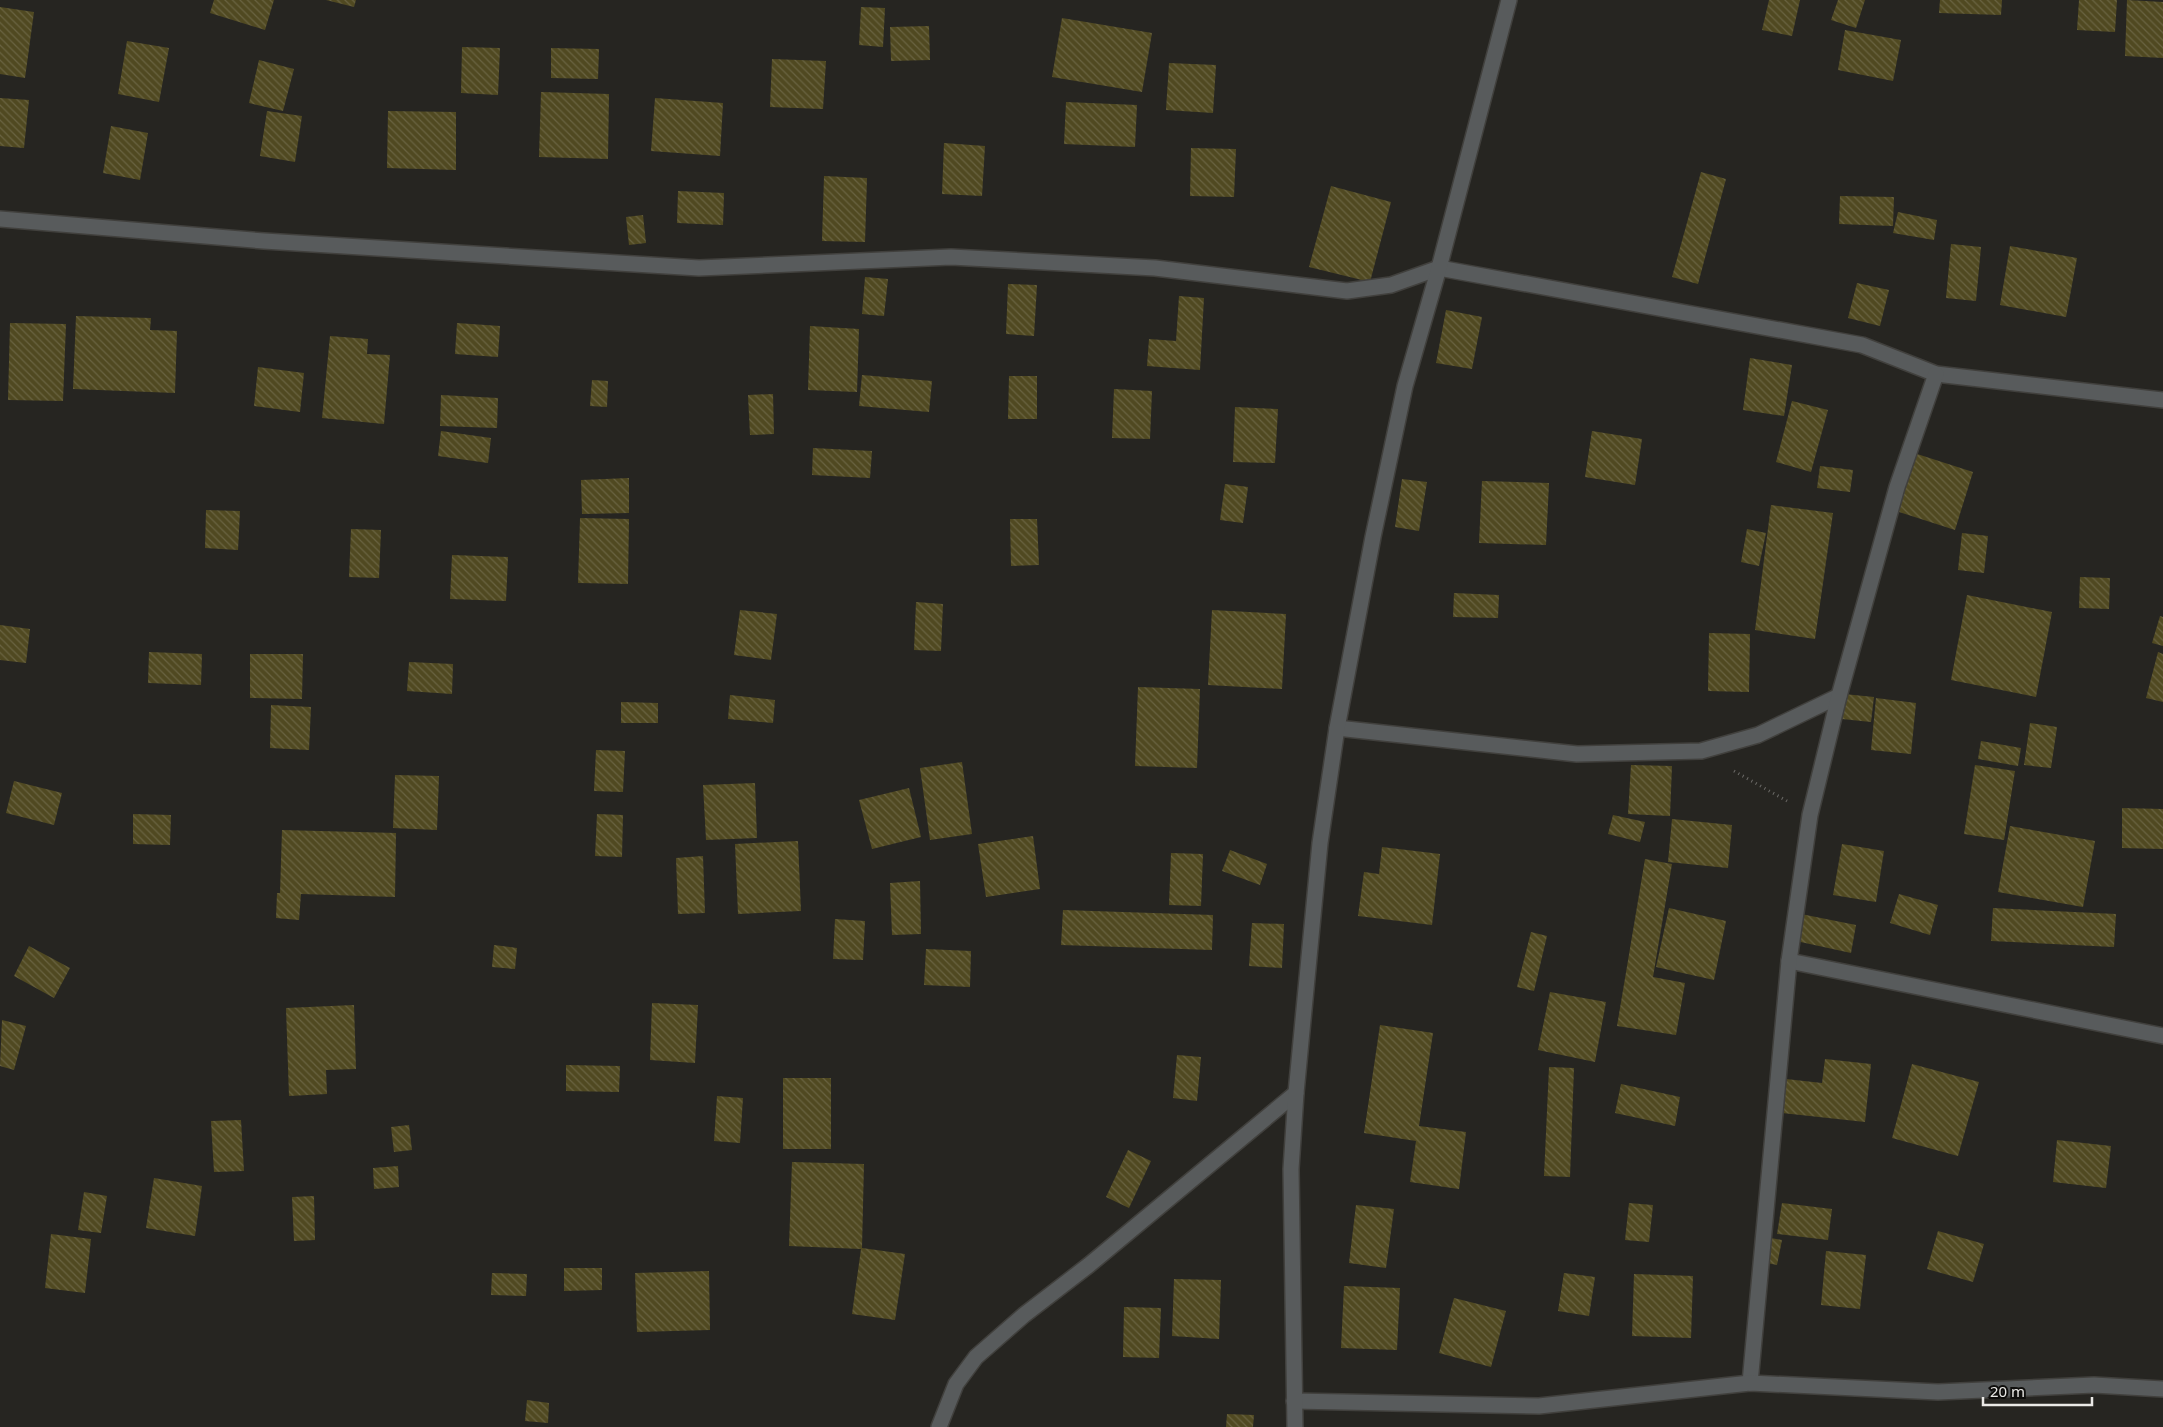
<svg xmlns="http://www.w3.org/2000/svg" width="2163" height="1427" viewBox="0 0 2163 1427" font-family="'Noto Sans',sans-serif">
<defs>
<pattern id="building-back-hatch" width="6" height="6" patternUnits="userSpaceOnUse" patternTransform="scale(1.25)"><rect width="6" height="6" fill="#504921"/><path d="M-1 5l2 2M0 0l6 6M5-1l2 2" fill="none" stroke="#696341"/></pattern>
</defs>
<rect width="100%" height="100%" fill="#262521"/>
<g fill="url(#building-back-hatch)">
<polygon points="214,0 274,0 265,30 210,13"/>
<polygon points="326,0 356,0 354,7"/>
<polygon points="1769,0 1800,0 1792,36 1762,30"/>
<polygon points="1838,0 1865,0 1856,28 1831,20"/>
<polygon points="1940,0 2002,0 2001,15 1939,13"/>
<polygon points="2079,0 2117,0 2115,32 2077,30"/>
<polygon points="2127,0 2163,2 2163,58 2125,56"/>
<polygon points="0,7 34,12 25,78 0,74"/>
<polygon points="861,7 885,8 883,47 859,45"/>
<polygon points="1062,18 1152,33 1142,92 1052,77"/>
<polygon points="929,26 930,60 891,61 890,27"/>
<polygon points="1845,30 1901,40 1893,81 1838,70"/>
<polygon points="127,41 169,48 159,102 118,94"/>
<polygon points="462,47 500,48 498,95 461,93"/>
<polygon points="551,48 599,49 598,79 551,78"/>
<polygon points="772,59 826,61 823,109 770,107"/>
<polygon points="259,60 294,69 283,111 249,103"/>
<polygon points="1169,63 1216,65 1213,113 1166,110"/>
<polygon points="541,92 609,94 608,159 539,157"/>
<polygon points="0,98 29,100 24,148 0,146"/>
<polygon points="655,98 723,103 720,156 651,151"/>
<polygon points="1066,102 1137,105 1135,147 1064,144"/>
<polygon points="267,111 302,116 295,162 260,156"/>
<polygon points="388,111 456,112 456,170 387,168"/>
<polygon points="111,126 148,133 140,180 103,173"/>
<polygon points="944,143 985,146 982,196 942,194"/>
<polygon points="1191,148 1236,149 1234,197 1190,196"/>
<polygon points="1701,172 1726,179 1698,284 1672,277"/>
<polygon points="824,176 867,178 865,242 822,241"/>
<polygon points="1331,186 1391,202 1370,282 1309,267"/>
<polygon points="678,191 724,193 723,225 677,223"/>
<polygon points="1840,196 1894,197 1893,226 1839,224"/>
<polygon points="1898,212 1937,220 1934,240 1893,233"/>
<polygon points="643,215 646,243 629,245 626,217"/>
<polygon points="1951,244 1981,247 1976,301 1946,298"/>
<polygon points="2010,246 2077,258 2066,317 2000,305"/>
<polygon points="865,277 888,279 884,316 862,314"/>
<polygon points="1857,283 1889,290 1880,326 1848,318"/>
<polygon points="1008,284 1037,285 1034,336 1006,334"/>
<polygon points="1179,296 1204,298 1200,370 1147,366 1149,339 1176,341"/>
<polygon points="1446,310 1482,317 1472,369 1436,363"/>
<polygon points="76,316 151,318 150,330 177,331 175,393 73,389"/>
<polygon points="10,323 66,324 63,401 8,400"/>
<polygon points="457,323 500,326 498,357 455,354"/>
<polygon points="810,326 859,329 857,392 808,390"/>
<polygon points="330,336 368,339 367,354 390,355 384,424 322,418"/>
<polygon points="1750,358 1792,365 1784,416 1743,410"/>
<polygon points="258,367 304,373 300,412 254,406"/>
<polygon points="862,375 932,381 929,412 859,406"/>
<polygon points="1009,376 1037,376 1037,419 1008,419"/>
<polygon points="592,380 608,381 607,407 590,406"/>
<polygon points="1114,389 1152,391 1150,439 1112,438"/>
<polygon points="773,394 774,434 750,435 748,395"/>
<polygon points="441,395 498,398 497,428 440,426"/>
<polygon points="1792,401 1828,410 1811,472 1776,462"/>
<polygon points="1235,407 1278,409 1275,463 1233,462"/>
<polygon points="441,431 491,438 488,463 438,456"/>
<polygon points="1592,431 1642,439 1635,485 1585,477"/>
<polygon points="813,448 872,451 870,478 812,475"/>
<polygon points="1914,453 1973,472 1955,530 1896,511"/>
<polygon points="1820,466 1853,470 1850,492 1817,488"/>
<polygon points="629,478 629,513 582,514 581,480"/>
<polygon points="1402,479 1427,482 1419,531 1395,527"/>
<polygon points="1482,481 1549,483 1546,545 1479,543"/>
<polygon points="1225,484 1248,487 1243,523 1220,520"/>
<polygon points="1771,505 1833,513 1815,639 1755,630"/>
<polygon points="206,510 240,511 238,550 205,548"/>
<polygon points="580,518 629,519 628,584 578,583"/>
<polygon points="1010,519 1037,519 1039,565 1011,566"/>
<polygon points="351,529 381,530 379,578 349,577"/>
<polygon points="1747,529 1766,533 1759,566 1741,562"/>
<polygon points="1962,533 1988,536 1984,573 1958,570"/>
<polygon points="452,555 508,557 506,601 450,599"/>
<polygon points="2080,577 2110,578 2109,609 2079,608"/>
<polygon points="1454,593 1499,595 1498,618 1453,617"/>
<polygon points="1967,595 2052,612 2036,697 1951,680"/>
<polygon points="916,602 943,604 941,651 914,650"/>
<polygon points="740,610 777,614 771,660 734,655"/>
<polygon points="1212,610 1286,614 1282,689 1208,685"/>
<polygon points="2160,616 2163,617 2163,646 2152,643"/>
<polygon points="0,625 30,629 26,663 0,660"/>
<polygon points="1709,633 1750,634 1749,692 1708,691"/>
<polygon points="149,652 202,654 201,685 148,683"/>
<polygon points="2158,652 2163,654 2163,702 2146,698"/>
<polygon points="250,654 303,654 302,699 250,698"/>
<polygon points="409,662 453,664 452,694 407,691"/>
<polygon points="1138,687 1200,689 1197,768 1135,766"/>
<polygon points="1844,694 1874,697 1871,722 1842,719"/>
<polygon points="730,695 775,700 773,723 728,719"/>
<polygon points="1876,698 1916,703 1911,754 1871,750"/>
<polygon points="621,702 658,703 658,723 621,723"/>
<polygon points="271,705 311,707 309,750 270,748"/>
<polygon points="2030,723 2057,727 2051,768 2024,765"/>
<polygon points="1981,741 2021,748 2018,766 1978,759"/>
<polygon points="596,750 625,751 623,792 594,791"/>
<polygon points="962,762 972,834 930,840 920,768"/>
<polygon points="1631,765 1672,766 1670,816 1628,814"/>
<polygon points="1975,765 2015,771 2004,840 1964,834"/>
<polygon points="395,775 439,776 437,830 393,828"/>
<polygon points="14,781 62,793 54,825 6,813"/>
<polygon points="755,783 757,838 706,840 703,785"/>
<polygon points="909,788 921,837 872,849 859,800"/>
<polygon points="2122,808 2163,809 2163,849 2122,848"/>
<polygon points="133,814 171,815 170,845 133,844"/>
<polygon points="597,814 623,815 622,857 595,856"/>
<polygon points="1613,815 1645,822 1640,842 1608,834"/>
<polygon points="1672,819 1732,825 1728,868 1668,862"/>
<polygon points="2010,826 2095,841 2083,907 1998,892"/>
<polygon points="282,830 396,833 395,897 301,894 299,920 276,918 277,893 280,893"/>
<polygon points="1033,836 1040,889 986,897 978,844"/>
<polygon points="798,841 801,911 738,914 735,844"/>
<polygon points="1842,844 1884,851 1876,902 1833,895"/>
<polygon points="1382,847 1440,854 1432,925 1358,916 1364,872 1379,874"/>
<polygon points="1230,850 1267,864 1260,885 1222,871"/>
<polygon points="1171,853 1203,854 1201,906 1169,905"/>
<polygon points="703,856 705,913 678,914 676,858"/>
<polygon points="1645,859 1672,864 1653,977 1685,983 1676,1035 1617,1026"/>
<polygon points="920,881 921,934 892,935 890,883"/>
<polygon points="1899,894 1938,905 1930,935 1890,923"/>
<polygon points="1669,908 1726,921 1714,980 1656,967"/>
<polygon points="1993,908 2116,914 2114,947 1991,941"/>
<polygon points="1063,910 1213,915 1212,950 1061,945"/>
<polygon points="1801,914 1856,925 1851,953 1796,941"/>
<polygon points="835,919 865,921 863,960 833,959"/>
<polygon points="1252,923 1284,924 1282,968 1249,966"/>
<polygon points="1531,932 1547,936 1534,991 1517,987"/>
<polygon points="494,945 517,948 515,969 492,967"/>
<polygon points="29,946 70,968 54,998 14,976"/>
<polygon points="926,949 971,951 970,987 924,985"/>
<polygon points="1550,992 1606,1002 1595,1062 1538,1050"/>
<polygon points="652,1003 698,1005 695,1063 650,1060"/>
<polygon points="354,1005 356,1069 326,1070 327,1094 289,1096 286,1008"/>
<polygon points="2,1020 26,1026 14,1070 0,1066"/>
<polygon points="1380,1025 1433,1033 1419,1126 1466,1132 1459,1189 1410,1182 1416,1141 1364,1133"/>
<polygon points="1177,1055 1201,1057 1197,1101 1173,1098"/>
<polygon points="1825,1059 1871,1064 1865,1122 1782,1113 1786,1079 1822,1083"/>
<polygon points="1912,1064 1979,1082 1958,1156 1892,1138"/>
<polygon points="566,1065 620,1066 619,1092 566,1091"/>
<polygon points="1549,1067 1574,1068 1570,1177 1544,1176"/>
<rect x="783" y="1078" width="48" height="71"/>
<polygon points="1621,1084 1680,1097 1675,1126 1615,1113"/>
<polygon points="717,1096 743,1098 740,1143 714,1141"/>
<polygon points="241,1120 244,1171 214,1172 211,1121"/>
<polygon points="409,1125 412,1150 394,1152 391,1127"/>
<polygon points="2057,1140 2111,1146 2106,1188 2053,1182"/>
<polygon points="1128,1150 1151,1161 1129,1208 1106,1197"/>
<polygon points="792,1162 864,1164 862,1248 905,1254 895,1320 852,1314 861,1249 789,1246"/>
<polygon points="398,1166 399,1187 374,1189 373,1168"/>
<polygon points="154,1178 202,1186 195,1236 146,1228"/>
<polygon points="84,1192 107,1196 101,1233 78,1230"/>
<polygon points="314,1196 315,1240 294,1241 292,1197"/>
<polygon points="1629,1203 1653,1205 1649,1242 1625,1240"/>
<polygon points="1782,1203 1832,1209 1828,1240 1777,1234"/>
<polygon points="1356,1205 1394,1209 1386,1268 1349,1263"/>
<polygon points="1938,1231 1984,1244 1973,1282 1927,1269"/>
<polygon points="51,1234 91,1239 85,1293 45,1288"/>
<polygon points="1766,1237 1782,1240 1777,1265 1762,1262"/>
<polygon points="1826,1251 1866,1255 1860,1309 1821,1305"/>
<polygon points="564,1268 602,1268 602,1290 564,1291"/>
<polygon points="709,1271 710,1330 637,1332 635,1273"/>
<polygon points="492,1273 527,1274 526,1296 491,1295"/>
<polygon points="1564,1273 1595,1277 1589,1316 1558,1311"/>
<polygon points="1634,1274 1693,1276 1691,1338 1632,1336"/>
<polygon points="1174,1279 1221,1280 1219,1339 1172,1336"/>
<polygon points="1344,1286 1400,1288 1397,1350 1341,1348"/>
<polygon points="1454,1298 1506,1311 1491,1367 1439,1353"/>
<polygon points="1124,1307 1161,1308 1159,1358 1123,1357"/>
<polygon points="527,1400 549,1403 548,1423 525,1421"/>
<polygon points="1227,1414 1254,1415 1253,1427 1226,1427"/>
</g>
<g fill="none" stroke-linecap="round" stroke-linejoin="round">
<g stroke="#41403d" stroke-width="18">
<g id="minor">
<polyline points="0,219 264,241 699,268 951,257 1155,268 1347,291 1391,285 1439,268 1862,345 1936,374 2163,400"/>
<polyline points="1337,728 1577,754 1701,751 1758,735 1839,696"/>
<polyline points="1789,961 2163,1036"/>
<polyline points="1750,1383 1789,961 1810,815 1839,696 1897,487 1936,374"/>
<polyline points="1294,1401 1539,1406 1750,1383 1938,1392 2094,1385 2163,1389"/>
<polyline points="939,1427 956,1384 976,1357 1024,1315 1089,1265 1296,1093"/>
<polyline points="1295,1427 1291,1169 1296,1093 1320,843 1337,728 1373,537 1405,386 1439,268 1509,0"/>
</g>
</g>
<polyline stroke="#6c6b68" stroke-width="3" stroke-dasharray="1 4" stroke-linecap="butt" points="1734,771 1787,801"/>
<use href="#minor" stroke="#585b5c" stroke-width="15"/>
</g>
<path d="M1983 1397v8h109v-8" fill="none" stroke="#eae9e6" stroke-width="2.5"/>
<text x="1990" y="1397" font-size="15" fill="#eae9e6" stroke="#0f0e0c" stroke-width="4" paint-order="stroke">20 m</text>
</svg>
